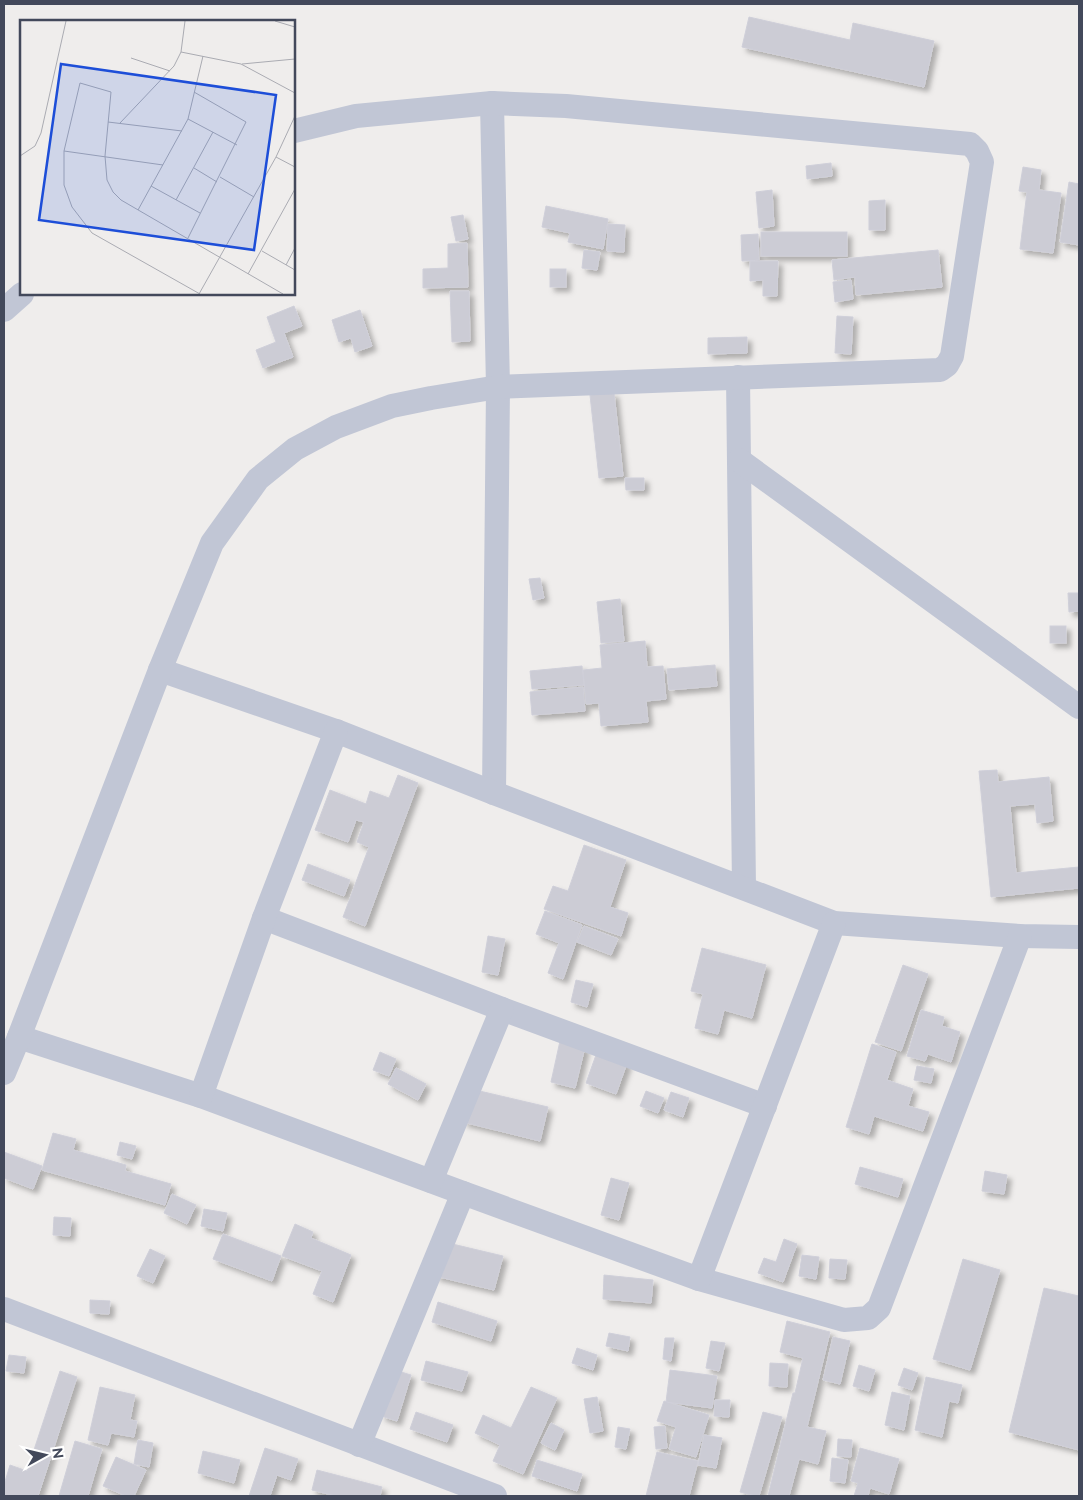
<svg xmlns="http://www.w3.org/2000/svg" width="1083" height="1500" viewBox="0 0 1083 1500" font-family="Raleway,sans-serif">
<defs>
<filter id="shadow"><feDropShadow dx="4.5" dy="4.5" stdDeviation="2.5" flood-color="#0004"/></filter>
</defs>
<rect width="100%" height="100%" fill="#efedec"/>
<g fill="#ccccd5" stroke="#cfcfd9" filter="url(#shadow)">
<polygon points="749,17 850,40 853,23 934,41 924,87 742,47"/>
<polygon points="831,163 832,176 807,179 806,166"/>
<polygon points="1023,167 1041,170 1039,190 1061,193 1053,253 1020,249 1027,192 1019,191"/>
<polygon points="1069,182 1079,184 1079,245 1060,242"/>
<polygon points="772,190 774,226 759,228 756,192"/>
<polygon points="885,200 885,230 869,230 869,201"/>
<polygon points="546,206 608,219 603,249 568,242 570,233 542,227"/>
<polygon points="463,215 468,239 456,241 451,217"/>
<polygon points="608,224 625,225 624,252 607,251"/>
<rect x="761" y="232" width="86" height="24"/>
<polygon points="758,234 759,260 742,261 741,235"/>
<polygon points="467,243 468,287 423,288 423,269 448,268 448,244"/>
<polygon points="584,250 600,252 597,270 582,268"/>
<polygon points="938,250 942,287 856,295 855,277 834,280 832,260"/>
<polygon points="750,261 778,261 777,296 763,296 763,280 750,281"/>
<rect x="550" y="269" width="16" height="18"/>
<polygon points="851,280 853,299 835,302 833,282"/>
<polygon points="450,291 469,291 470,341 452,342"/>
<polygon points="294,306 302,326 284,333 293,357 263,368 256,350 276,342 267,317"/>
<polygon points="360,310 372,346 355,352 351,338 339,342 332,320"/>
<polygon points="837,316 853,317 851,354 835,353"/>
<polygon points="747,337 747,353 708,354 708,338"/>
<polygon points="614,393 623,476 599,478 590,395"/>
<polygon points="625,478 644,478 644,490 626,490"/>
<polygon points="540,578 544,598 533,600 529,579"/>
<polygon points="1068,593 1079,593 1079,611 1069,612"/>
<polygon points="620,599 624,641 601,643 597,602"/>
<rect x="1050" y="626" width="16" height="17"/>
<polygon points="645,641 647,667 663,666 666,699 646,701 648,722 601,726 599,703 586,704 583,670 602,668 600,645"/>
<polygon points="715,665 717,686 669,690 667,669"/>
<polygon points="582,666 584,685 532,689 530,671"/>
<polygon points="583,687 585,711 532,715 530,692"/>
<polygon points="997,770 998,782 1049,777 1053,821 1037,823 1035,804 1010,806 1016,873 1079,867 1079,888 991,897 979,771"/>
<polygon points="398,775 418,783 365,926 343,917 369,847 357,842 364,822 356,820 348,842 315,830 330,790 366,804 370,791 389,798"/>
<polygon points="584,845 626,860 610,907 628,913 621,936 544,909 553,886 568,891"/>
<polygon points="308,864 350,880 344,896 302,880"/>
<polygon points="545,911 582,925 563,979 548,973 559,943 536,934"/>
<polygon points="584,926 618,939 611,955 577,942"/>
<polygon points="488,936 505,939 498,975 482,972"/>
<polygon points="702,948 766,965 752,1018 724,1010 718,1034 695,1028 703,994 691,991"/>
<polygon points="903,965 928,974 901,1051 875,1042"/>
<polygon points="576,980 593,984 587,1007 571,1002"/>
<polygon points="921,1010 944,1017 942,1026 960,1032 951,1062 928,1054 925,1061 907,1056"/>
<polygon points="560,1041 585,1047 575,1088 551,1082"/>
<polygon points="872,1044 896,1052 887,1080 913,1089 908,1106 929,1112 923,1131 874,1116 869,1134 846,1127"/>
<polygon points="380,1052 396,1059 389,1076 373,1070"/>
<polygon points="597,1052 627,1063 616,1094 586,1083"/>
<polygon points="917,1066 934,1069 931,1083 914,1080"/>
<polygon points="396,1068 426,1084 418,1100 388,1084"/>
<polygon points="471,1089 548,1107 540,1141 463,1122"/>
<polygon points="646,1091 664,1098 658,1113 640,1106"/>
<polygon points="671,1092 689,1098 683,1117 664,1110"/>
<polygon points="53,1133 76,1139 73,1150 126,1165 125,1171 171,1184 165,1205 42,1170"/>
<polygon points="120,1142 136,1146 132,1159 117,1155"/>
<polygon points="4,1152 42,1166 33,1189 4,1178"/>
<polygon points="860,1167 903,1179 898,1197 855,1184"/>
<polygon points="985,1171 1007,1175 1004,1194 982,1191"/>
<polygon points="611,1178 629,1183 619,1220 601,1215"/>
<polygon points="172,1194 196,1205 187,1224 164,1213"/>
<polygon points="204,1209 227,1213 223,1231 201,1226"/>
<polygon points="54,1217 71,1218 70,1236 53,1235"/>
<polygon points="295,1224 313,1232 311,1238 351,1255 333,1302 313,1294 322,1271 282,1256"/>
<polygon points="223,1234 281,1256 272,1281 213,1259"/>
<polygon points="784,1239 797,1244 783,1282 758,1273 764,1258 776,1262"/>
<polygon points="444,1242 503,1256 494,1290 435,1276"/>
<polygon points="150,1249 165,1256 153,1283 137,1276"/>
<polygon points="802,1255 819,1257 816,1279 799,1276"/>
<polygon points="830,1259 847,1260 845,1279 829,1278"/>
<polygon points="963,1259 1000,1270 970,1370 933,1359"/>
<polygon points="604,1275 653,1280 651,1303 603,1299"/>
<polygon points="1044,1288 1079,1296 1079,1450 1009,1432"/>
<polygon points="90,1300 110,1301 109,1314 90,1313"/>
<polygon points="438,1302 497,1321 491,1341 432,1322"/>
<polygon points="787,1321 830,1332 807,1427 826,1431 818,1464 799,1459 789,1496 768,1496 793,1393 795,1393 803,1358 780,1352"/>
<polygon points="609,1333 630,1337 628,1351 606,1346"/>
<polygon points="833,1337 850,1341 840,1384 823,1380"/>
<polygon points="665,1338 674,1338 671,1361 663,1359"/>
<polygon points="711,1341 725,1343 719,1371 706,1368"/>
<polygon points="577,1348 597,1355 593,1370 572,1363"/>
<polygon points="9,1355 26,1357 24,1373 6,1371"/>
<polygon points="426,1361 468,1372 462,1391 421,1380"/>
<polygon points="770,1363 788,1364 787,1387 769,1386"/>
<polygon points="859,1365 875,1370 869,1391 853,1386"/>
<polygon points="904,1368 918,1373 912,1390 898,1385"/>
<polygon points="395,1370 411,1375 397,1421 381,1416"/>
<polygon points="670,1370 717,1376 712,1408 666,1402"/>
<polygon points="60,1371 77,1377 38,1496 4,1496 4,1485 10,1465 27,1471"/>
<polygon points="926,1377 962,1385 958,1403 949,1401 942,1437 915,1430"/>
<polygon points="100,1387 135,1395 130,1420 137,1421 134,1437 111,1433 108,1445 88,1440"/>
<polygon points="531,1387 557,1398 523,1474 493,1461 500,1445 475,1433 483,1415 511,1428"/>
<polygon points="892,1392 910,1396 904,1430 885,1425"/>
<polygon points="597,1397 603,1431 590,1433 584,1399"/>
<polygon points="715,1400 730,1400 729,1417 714,1416"/>
<polygon points="664,1401 709,1415 696,1457 669,1449 676,1427 657,1421"/>
<polygon points="416,1412 453,1425 447,1442 410,1429"/>
<polygon points="763,1412 782,1417 759,1496 756,1496 740,1492"/>
<polygon points="551,1423 564,1430 555,1450 541,1443"/>
<polygon points="665,1426 667,1448 656,1449 654,1427"/>
<polygon points="618,1427 630,1429 626,1449 615,1447"/>
<polygon points="704,1435 722,1438 716,1468 698,1465"/>
<polygon points="838,1439 852,1440 851,1457 837,1456"/>
<polygon points="138,1440 153,1443 149,1467 134,1464"/>
<polygon points="75,1441 102,1449 88,1496 59,1496"/>
<polygon points="265,1448 298,1459 291,1480 277,1475 270,1496 249,1496"/>
<polygon points="860,1448 899,1459 889,1494 870,1488 868,1496 854,1496 858,1483 851,1481"/>
<polygon points="203,1451 240,1460 234,1483 198,1473"/>
<polygon points="657,1452 698,1461 689,1496 646,1496"/>
<polygon points="116,1457 146,1470 134,1496 126,1496 103,1486"/>
<polygon points="832,1458 848,1460 845,1483 830,1481"/>
<polygon points="537,1460 582,1474 577,1491 532,1476"/>
<polygon points="317,1470 382,1487 380,1496 336,1496 312,1490"/>
</g>
<g fill="none" stroke-linecap="round" stroke-linejoin="round">
<g stroke="#c1c6d5" stroke-width="24">
<polyline points="492,103 498,387 494,793"/>
<polyline points="4,310 22,294"/>
<polyline points="738,377 744,888"/>
<polyline points="739,460 1079,707"/>
<polyline points="160,670 336,731 494,793 834,923 1020,936 1079,937"/>
<polyline points="264,918 502,1009 765,1106"/>
<polyline points="19,1037 201,1096 463,1193 699,1279 844,1320 868,1318 879,1308 1020,936"/>
<polyline points="4,1073 19,1037 160,670 212,543 258,479 295,449 336,427 392,406 431,398 498,387 940,370 947,365 952,356 982,162 977,151 970,144 566,106 492,103 356,116 294,131"/>
<polyline points="201,1096 264,918 336,731"/>
<polyline points="431,1181 502,1009"/>
<polyline points="699,1279 834,923"/>
<polyline points="4,1309 495,1496"/>
<polyline points="359,1445 463,1193"/>
</g>
</g>
<g transform="translate(20 20)">
<rect width="275" height="275" fill="#efedec"/>
<path fill="none" stroke="#aaabb2" stroke-width="1" d="M255,1L275,7M161,32L221,44L275,73M111,38L150,51M222,44L275,39M168,99L217,125M88,102L162,111M100,103L154,46L161,32L165,1M44,131L143,145M0,136L15,126L21,113L46,1M256,137L275,147M174,148L197,162M200,157L234,177M131,166L180,193M156,180L193,112M118,190L168,99L183,36M168,218L226,102L174,72M242,231L275,250M266,245L275,228M228,254L275,169M179,274L256,137L275,96M180,274L72,213L52,187L44,165V131L60,63L91,72L85,136L87,160L93,172L101,180L263,274"/>
<path fill="#1d4ed8" fill-opacity="0.15" stroke="#1d4ed8" stroke-width="2.5" d="M41,44L256,75L234,230L19,200Z"/>
<rect width="275" height="275" fill="none" stroke="#43495b" stroke-width="2.5"/>
</g>
<rect width="1083" height="1500" fill="none" stroke="#43495b" stroke-width="10"/>
<g transform="translate(45 1455) rotate(82)" stroke="#ffffff" stroke-width="4" paint-order="stroke">
<path d="M0-4L9 19L0 12L-9 19Z" fill="#43495b"/>
<text y="-8" font-size="14" font-weight="bold" text-anchor="middle" fill="#43495b">N</text>
</g>
</svg>
